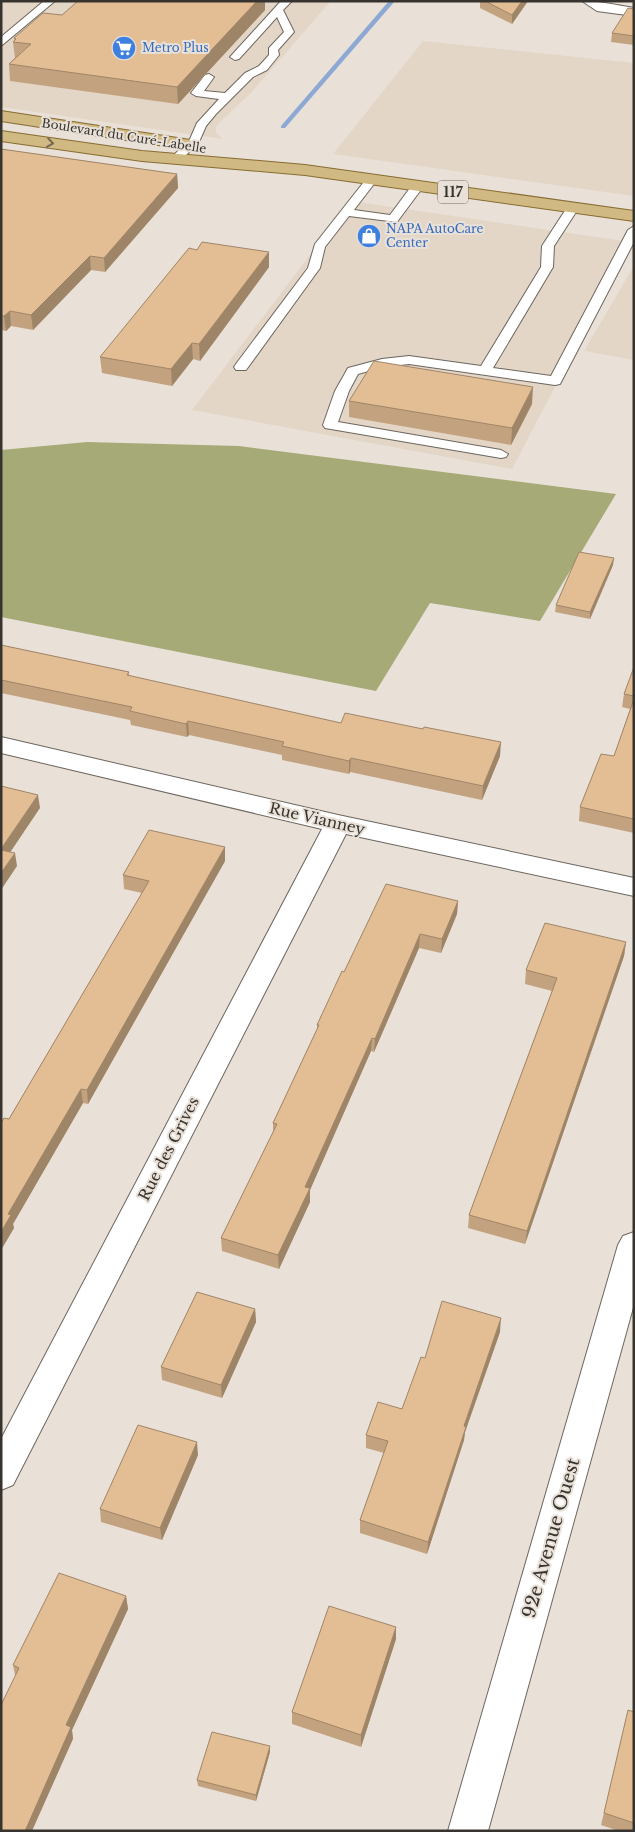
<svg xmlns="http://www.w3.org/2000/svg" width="635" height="1832" viewBox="0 0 635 1832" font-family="'Libre Baskerville',serif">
<rect width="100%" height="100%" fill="#e9e1d8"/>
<g fill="#e3d6c7">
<polygon points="1,1 331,1 251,93 220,122 216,127 216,133 223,139 1,107"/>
<polygon points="423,41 634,63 634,196 333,154"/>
<polygon points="351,201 631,242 512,469 192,410"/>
<polygon points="634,266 634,360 584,351"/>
</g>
<polygon fill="#a6aa77" points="87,442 239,446 616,494 540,621 430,603 376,691 1,617 1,450"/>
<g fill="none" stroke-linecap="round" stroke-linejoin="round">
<polygon fill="#8ca8d3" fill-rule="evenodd" points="389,1 395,1 285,128 281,128 281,126"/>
<g stroke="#6d665e" stroke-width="2">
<g id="lane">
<polygon points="44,1 55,1 1,46 1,37"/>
<polygon points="281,1 292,1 283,10 294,32 278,50 279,55 267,70 253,77 216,114 206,126 199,142 180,161 172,161 170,159 190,139 197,123 219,99 196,96 191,93 205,75 209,74 214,77 204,91 225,93 245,73 259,66 269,55 269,48 284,32 277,17 239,59 235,60 230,57"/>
<polygon points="371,176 377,180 354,210 390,215 413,184 421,184 423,187 397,222 349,216 325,247 320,268 246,370 236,370 234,367 236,364 308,268 315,244 367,178"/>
<polygon points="572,205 578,209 554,246 553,267 493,368 551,376 628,230 634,226 634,242 560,384 555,385 409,364 383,367 358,374 349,391 338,422 501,450 508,454 506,457 501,458 325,428 323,425 335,391 348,368 382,359 409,356 481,366 541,267 542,246 568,206"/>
</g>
</g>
<g stroke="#6d665e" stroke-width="2">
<g id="street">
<path d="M582,1C600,1 616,5 634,8V16L597,11Z"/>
<polygon points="1,737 338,815 634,878 634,896 346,834 13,1485 1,1490 1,1439 322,829 1,753"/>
<polygon points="634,1232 634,1304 488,1831 448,1831 618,1245 623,1236"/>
</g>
</g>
<g stroke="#876c31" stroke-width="2">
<g id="primary">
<polygon points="1,111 184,139 190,140 192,144 190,148 184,149 1,121"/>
<polygon points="1,131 142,151 305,165 634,211 634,221 305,175 142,161 1,141"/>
</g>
</g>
<use href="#lane" fill="#fff" fill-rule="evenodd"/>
<use href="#street" fill="#fff" fill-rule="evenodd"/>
<use href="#primary" fill="#d1b983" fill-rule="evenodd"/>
</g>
<g fill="#c3a37f">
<polygon points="78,1 265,1 265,10 178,104 10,81 9,64 15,58 13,42 14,41 14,38 62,15"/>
<polygon points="480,1 528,1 512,24 480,8"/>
<polygon points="634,9 634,45 611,42 612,33"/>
<polygon points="1,149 177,174 178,188 105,272 91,270 33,330 11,326 6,331 1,330"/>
<polygon points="197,250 269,252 269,267 200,361 193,359 172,386 102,373 100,357"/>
<polygon points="349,401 532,404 511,445 349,417"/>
<polygon points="613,565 590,619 555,612 556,605"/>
<polygon points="1,645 129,672 129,676 341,723 500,756 482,800 350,772 349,774 282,760 282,755 189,735 187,737 131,725 130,720 1,693"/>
<polygon points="634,667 634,833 579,821 580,807 614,756 630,709 622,707 624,694"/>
<polygon points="225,847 225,861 88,1104 83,1103 13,1224 14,1228 1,1250 9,1119 142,893 124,889 123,875"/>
<polygon points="458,901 457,914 441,953 419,948 374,1052 371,1051 310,1190 310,1202 279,1269 222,1251 221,1238 273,1133 273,1123 317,1030 317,1025 344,972"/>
<polygon points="626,942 624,956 525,1244 468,1228 469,1215 552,991 525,984 526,970"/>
<polygon points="255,1309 256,1322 222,1398 162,1380 161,1367"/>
<polygon points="500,1332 465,1432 464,1440 427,1554 360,1533 360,1520 384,1453 366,1448 366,1435 402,1409 425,1358"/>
<polygon points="198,1455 162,1540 101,1522 100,1509"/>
<polygon points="126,1596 128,1609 72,1730 73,1739 15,1675 13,1665"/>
<polygon points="396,1639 361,1747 292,1724 292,1712"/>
<polygon points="628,1710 634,1712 634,1831 619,1831 601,1825"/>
<polygon points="270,1752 256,1801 198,1786 197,1780"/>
</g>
<g fill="#9f8568">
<polygon points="257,1 265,1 265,10 178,104 177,87"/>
<polygon points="522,1 528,1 512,24 512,15"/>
<polygon points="177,174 178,188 105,272 104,258"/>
<polygon points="269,252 269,267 200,361 199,344"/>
<polygon points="90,256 91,270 33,330 31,315"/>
<polygon points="10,311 11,326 6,331 4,316"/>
<polygon points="192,343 193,359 172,386 171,369"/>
<polygon points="533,387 532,404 511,445 512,428"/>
<polygon points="614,558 613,565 590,619 590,612"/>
<polygon points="188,721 189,735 187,737 186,724"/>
<polygon points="501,742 500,756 482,800 483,786"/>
<polygon points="351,758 350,772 349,774 349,761"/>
<polygon points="38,795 40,808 3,863 1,849"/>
<polygon points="225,847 225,861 88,1104 87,1090"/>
<polygon points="15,853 17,866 1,890 1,873"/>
<polygon points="458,901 457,914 441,953 442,939"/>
<polygon points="420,934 419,948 374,1052 375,1039"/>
<polygon points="626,942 624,956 525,1244 527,1231"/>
<polygon points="372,1038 371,1051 310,1190 310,1202 279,1269 278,1255 305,1187"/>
<polygon points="81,1089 83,1103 13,1224 14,1228 1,1250 1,1232 8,1214"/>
<polygon points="255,1309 256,1322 222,1398 221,1385"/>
<polygon points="501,1318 500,1332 465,1432 464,1440 427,1554 428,1542 464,1426"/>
<polygon points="197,1442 198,1455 162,1540 160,1528"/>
<polygon points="126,1596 128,1609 72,1730 73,1739 32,1831 25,1831 66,1725"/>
<polygon points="396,1627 396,1639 361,1747 361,1735"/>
<polygon points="270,1746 270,1752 256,1801 256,1795"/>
</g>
<g fill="#e3be94" stroke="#9f8568">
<polygon points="78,1 257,1 177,87 9,64 31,44 13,42 16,39 14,38 43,13 62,15"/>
<polygon points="485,1 522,1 512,15"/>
<polygon points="628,8 634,9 634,36 612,33"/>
<polygon points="1,149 177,174 104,258 90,256 31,315 10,311 4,316 1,316"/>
<polygon points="202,242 269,252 199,344 192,343 171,369 100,357 189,248 197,250"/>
<polygon points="374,361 533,387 512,428 349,401"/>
<polygon points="579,552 614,558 590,612 556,605"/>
<polygon points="1,645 129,672 127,675 341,723 345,713 423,729 424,727 501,742 483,786 351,758 349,761 282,746 284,742 188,721 186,724 130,711 132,707 1,680"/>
<polygon points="634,667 634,696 624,694"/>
<polygon points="634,699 634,819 580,807 601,754 614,756"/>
<polygon points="1,786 38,795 1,849"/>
<polygon points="149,830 225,847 87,1090 81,1089 8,1214 11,1215 1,1232 1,1123 4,1118 9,1119 149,881 123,875"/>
<polygon points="1,850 15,853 1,873"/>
<polygon points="386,884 458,901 442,939 420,934 375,1039 372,1038 305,1187 310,1188 278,1255 221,1238 277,1124 273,1123 319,1025 317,1025 342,971 344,972"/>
<polygon points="545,923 626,942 527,1231 469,1215 557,978 526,970"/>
<polygon points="197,1292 255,1309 221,1385 161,1367"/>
<polygon points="442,1301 501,1318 464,1426 466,1427 428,1542 360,1520 388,1441 366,1435 378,1402 402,1409 421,1357 425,1358"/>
<polygon points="138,1425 197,1442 160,1528 100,1509"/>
<polygon points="59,1573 126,1596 66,1725 71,1727 25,1831 1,1831 1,1705 19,1668 13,1665"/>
<polygon points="329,1606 396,1627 361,1735 292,1712"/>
<polygon points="628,1710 634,1712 634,1823 604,1813"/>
<polygon points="212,1732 270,1746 256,1795 197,1780"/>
</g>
<defs><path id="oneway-chevron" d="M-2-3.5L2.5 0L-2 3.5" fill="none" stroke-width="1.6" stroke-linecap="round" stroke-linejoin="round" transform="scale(1.25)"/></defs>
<use stroke="#756951" href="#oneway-chevron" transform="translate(50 143) rotate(8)"/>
<defs>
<g id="supermarket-disc" transform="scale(1.25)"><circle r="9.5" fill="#3f7fe0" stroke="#e9e1d8"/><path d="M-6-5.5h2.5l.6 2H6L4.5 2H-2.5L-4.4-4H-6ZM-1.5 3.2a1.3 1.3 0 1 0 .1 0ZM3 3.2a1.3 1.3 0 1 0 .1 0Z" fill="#fff"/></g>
<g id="shop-disc" transform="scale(1.25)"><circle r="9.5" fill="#3f7fe0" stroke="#e9e1d8"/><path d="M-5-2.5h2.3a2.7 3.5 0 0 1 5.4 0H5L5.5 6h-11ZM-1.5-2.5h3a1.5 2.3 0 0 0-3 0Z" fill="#fff"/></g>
</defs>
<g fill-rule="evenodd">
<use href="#supermarket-disc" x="124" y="48"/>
<use href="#shop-disc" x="369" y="236"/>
</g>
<g text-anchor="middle" stroke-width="4" stroke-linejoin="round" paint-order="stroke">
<g font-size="12" fill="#366cbe" stroke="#e9e1d8" text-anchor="start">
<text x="142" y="52">Metro Plus</text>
<text x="386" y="233">NAPA AutoCare<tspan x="386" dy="14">Center</tspan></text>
</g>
<g font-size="12" fill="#373430" stroke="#e9e1d8">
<text transform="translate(124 136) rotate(9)" y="4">Boulevard du Curé-Labelle</text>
</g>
<rect fill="#e9e1d8" stroke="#6c6862" stroke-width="1" x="438" y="180.5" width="30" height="23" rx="4"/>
<g font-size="14" font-weight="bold" fill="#373430">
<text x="453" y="197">117</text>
</g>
<g font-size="15" fill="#373430" stroke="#e9e1d8">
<text transform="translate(317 819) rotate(13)" y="5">Rue Vianney</text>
<text transform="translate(169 1149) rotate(-63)" y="5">Rue des Grives</text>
</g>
<g font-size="18" fill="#373430" stroke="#e9e1d8">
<text transform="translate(551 1538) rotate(-74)" y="6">92e Avenue Ouest</text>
</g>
</g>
<rect width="635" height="1832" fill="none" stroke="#373430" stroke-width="5"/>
</svg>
